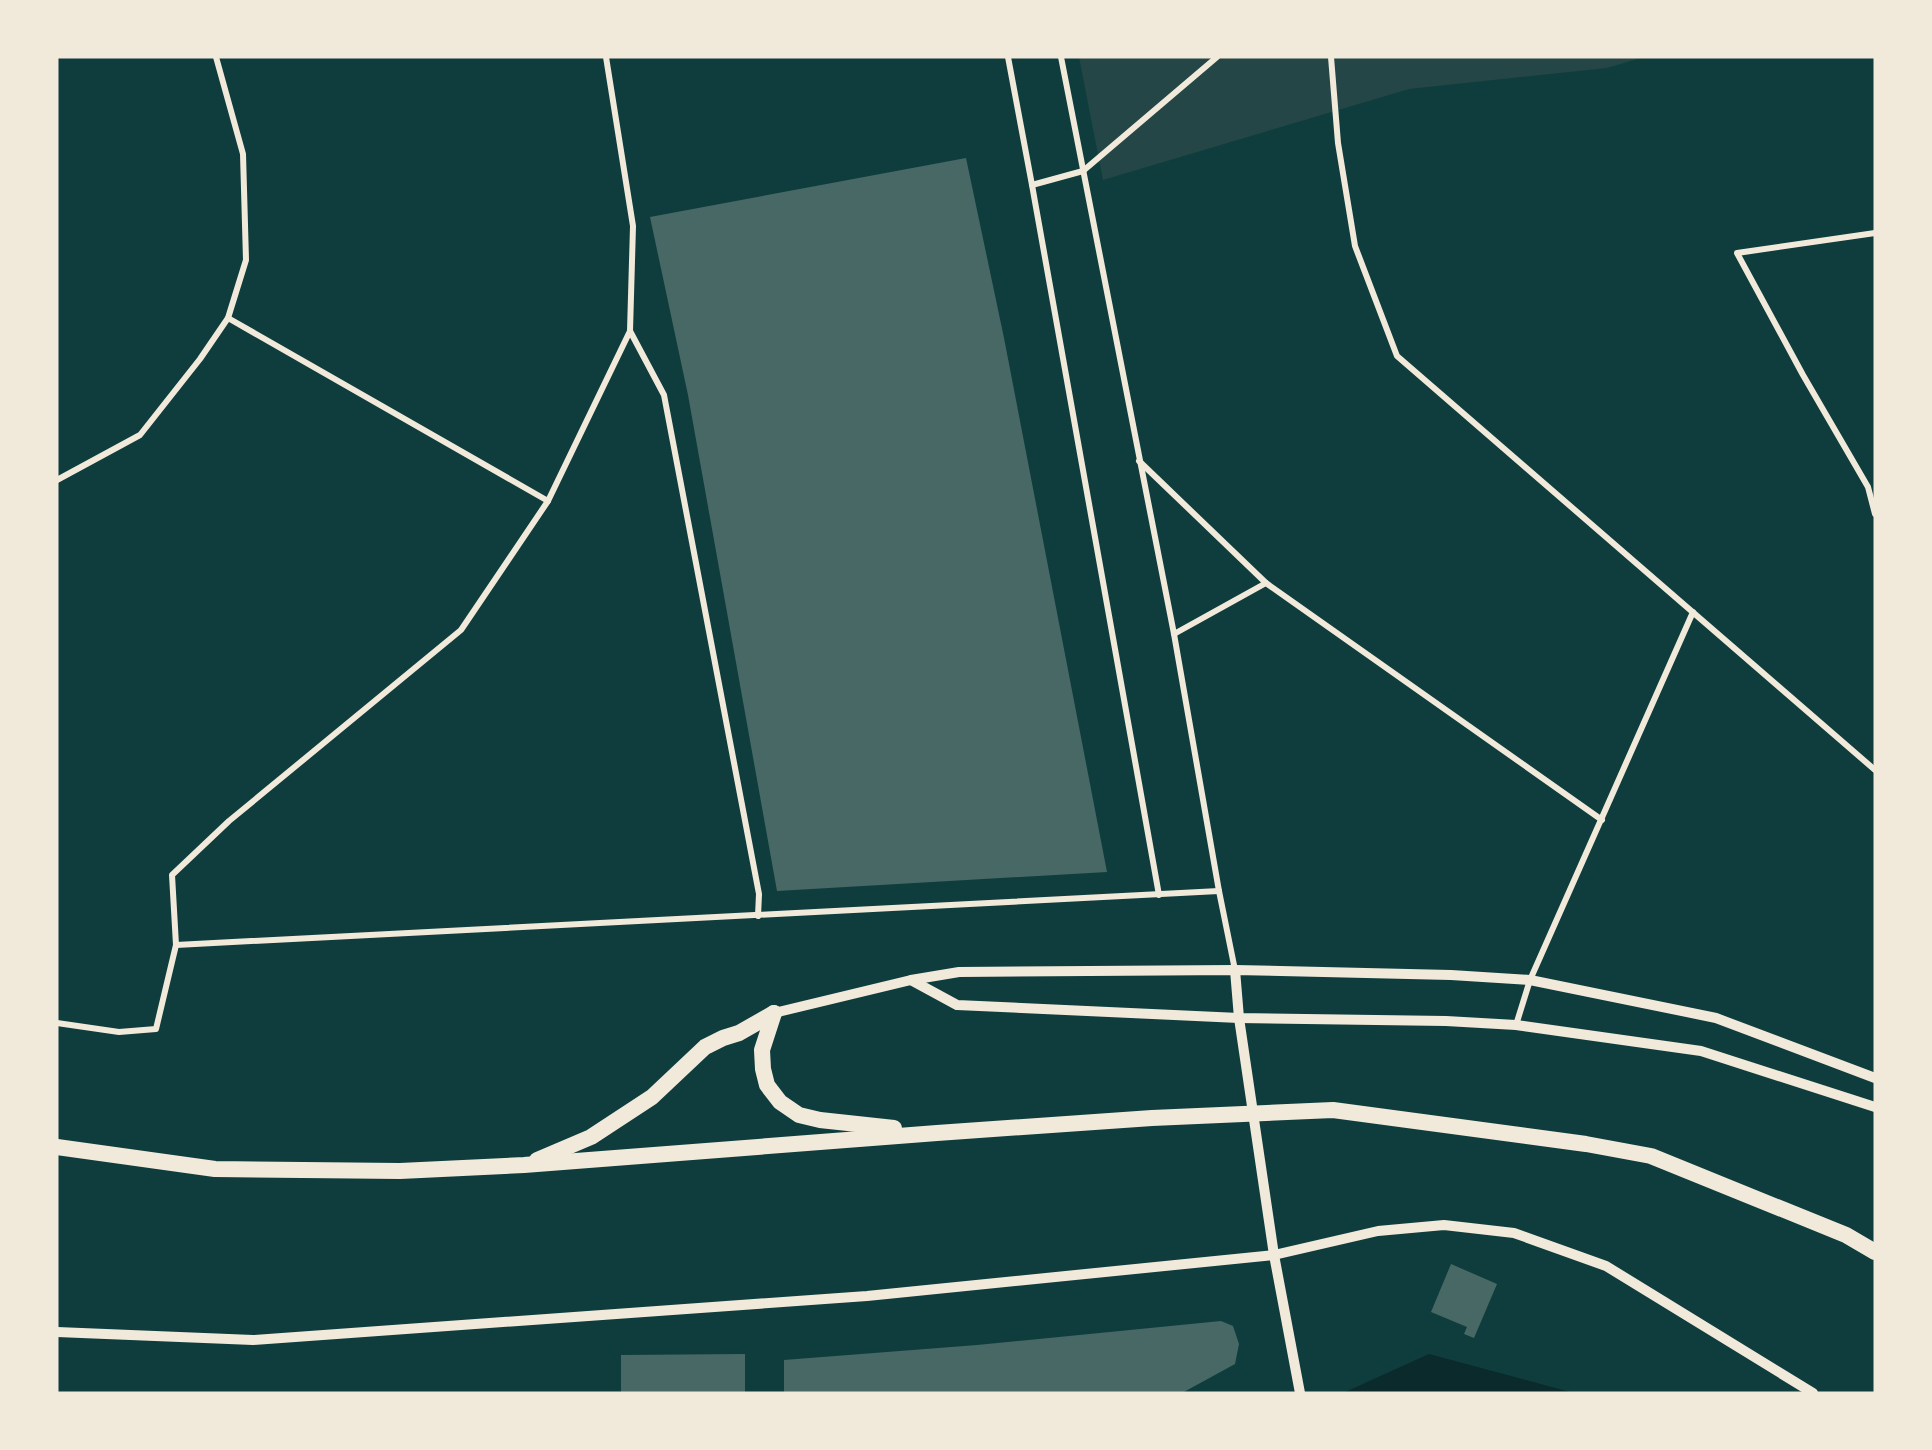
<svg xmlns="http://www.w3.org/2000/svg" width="1932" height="1450" viewBox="0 0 1932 1450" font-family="'Space Grotesk',sans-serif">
<rect width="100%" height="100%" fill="#0f3d3e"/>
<polygon fill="#244646" points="1079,57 1644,57 1607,68 1409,89 1103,180"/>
<polygon fill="#0a2a2b" points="1429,1354 1574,1393 1343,1393"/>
<g fill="#486865">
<polygon points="966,158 1004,338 1107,872 777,891 688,395 650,217"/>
<polygon points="1451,1264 1497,1284 1474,1338 1464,1334 1467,1327 1431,1312"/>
<polygon points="1221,1321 1233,1326 1239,1344 1235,1364 1182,1393 784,1393 784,1360 977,1345"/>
<polygon points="745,1354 745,1393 621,1393 621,1355"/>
</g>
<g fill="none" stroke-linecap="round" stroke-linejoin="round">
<g stroke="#f1e9da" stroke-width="6">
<polyline points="606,57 633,226 630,331 664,395 759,894 758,916"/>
<polyline points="1008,57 1032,185 1159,895"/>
<polyline points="1061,57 1174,634 1219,891 1235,970"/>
<polyline points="1331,57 1338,143 1355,246 1397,356 1875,770"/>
<polyline points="1032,185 1083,171 1217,57"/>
<polyline points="1875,233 1737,253 1803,375 1868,487 1875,514"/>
<polyline points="228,318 548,501"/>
<polyline points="1139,461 1266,583 1602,820"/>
<polyline points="57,480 140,435 200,359 228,318 246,260 243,154 216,57"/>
<polyline points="1174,634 1266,583"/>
<polyline points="176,945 1219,891"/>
<polyline points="57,1023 119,1032 156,1029 176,945 172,875 229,821 461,630 548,501 630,331"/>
<polyline points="1516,1025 1530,980 1693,612"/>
</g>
<g stroke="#f1e9da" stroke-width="10">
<polyline points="1235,970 1239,1018 1274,1255 1300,1393"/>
<polyline points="911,980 957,1005 1239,1018 1446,1021 1516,1025 1701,1051 1875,1107"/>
<polyline points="774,1013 911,980 959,972 1235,970 1451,975 1530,980 1716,1018 1875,1078"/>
<polyline points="57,1332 253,1340 867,1296 1274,1255 1378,1231 1444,1225 1514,1233 1606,1266 1813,1393"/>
</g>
<g stroke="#f1e9da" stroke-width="16">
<polyline points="774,1013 762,1050 763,1069 767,1085 780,1102 799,1115 820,1120 894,1128"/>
<polyline points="57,1147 215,1169 400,1171 524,1165 937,1133 1152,1118 1333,1110 1586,1144 1651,1156 1846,1235 1875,1252"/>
<polyline points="537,1160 591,1137 652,1097 705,1047 723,1038 739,1033 774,1013"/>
</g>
</g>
<rect width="1932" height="1450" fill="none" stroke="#f1e9da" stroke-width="117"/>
</svg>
